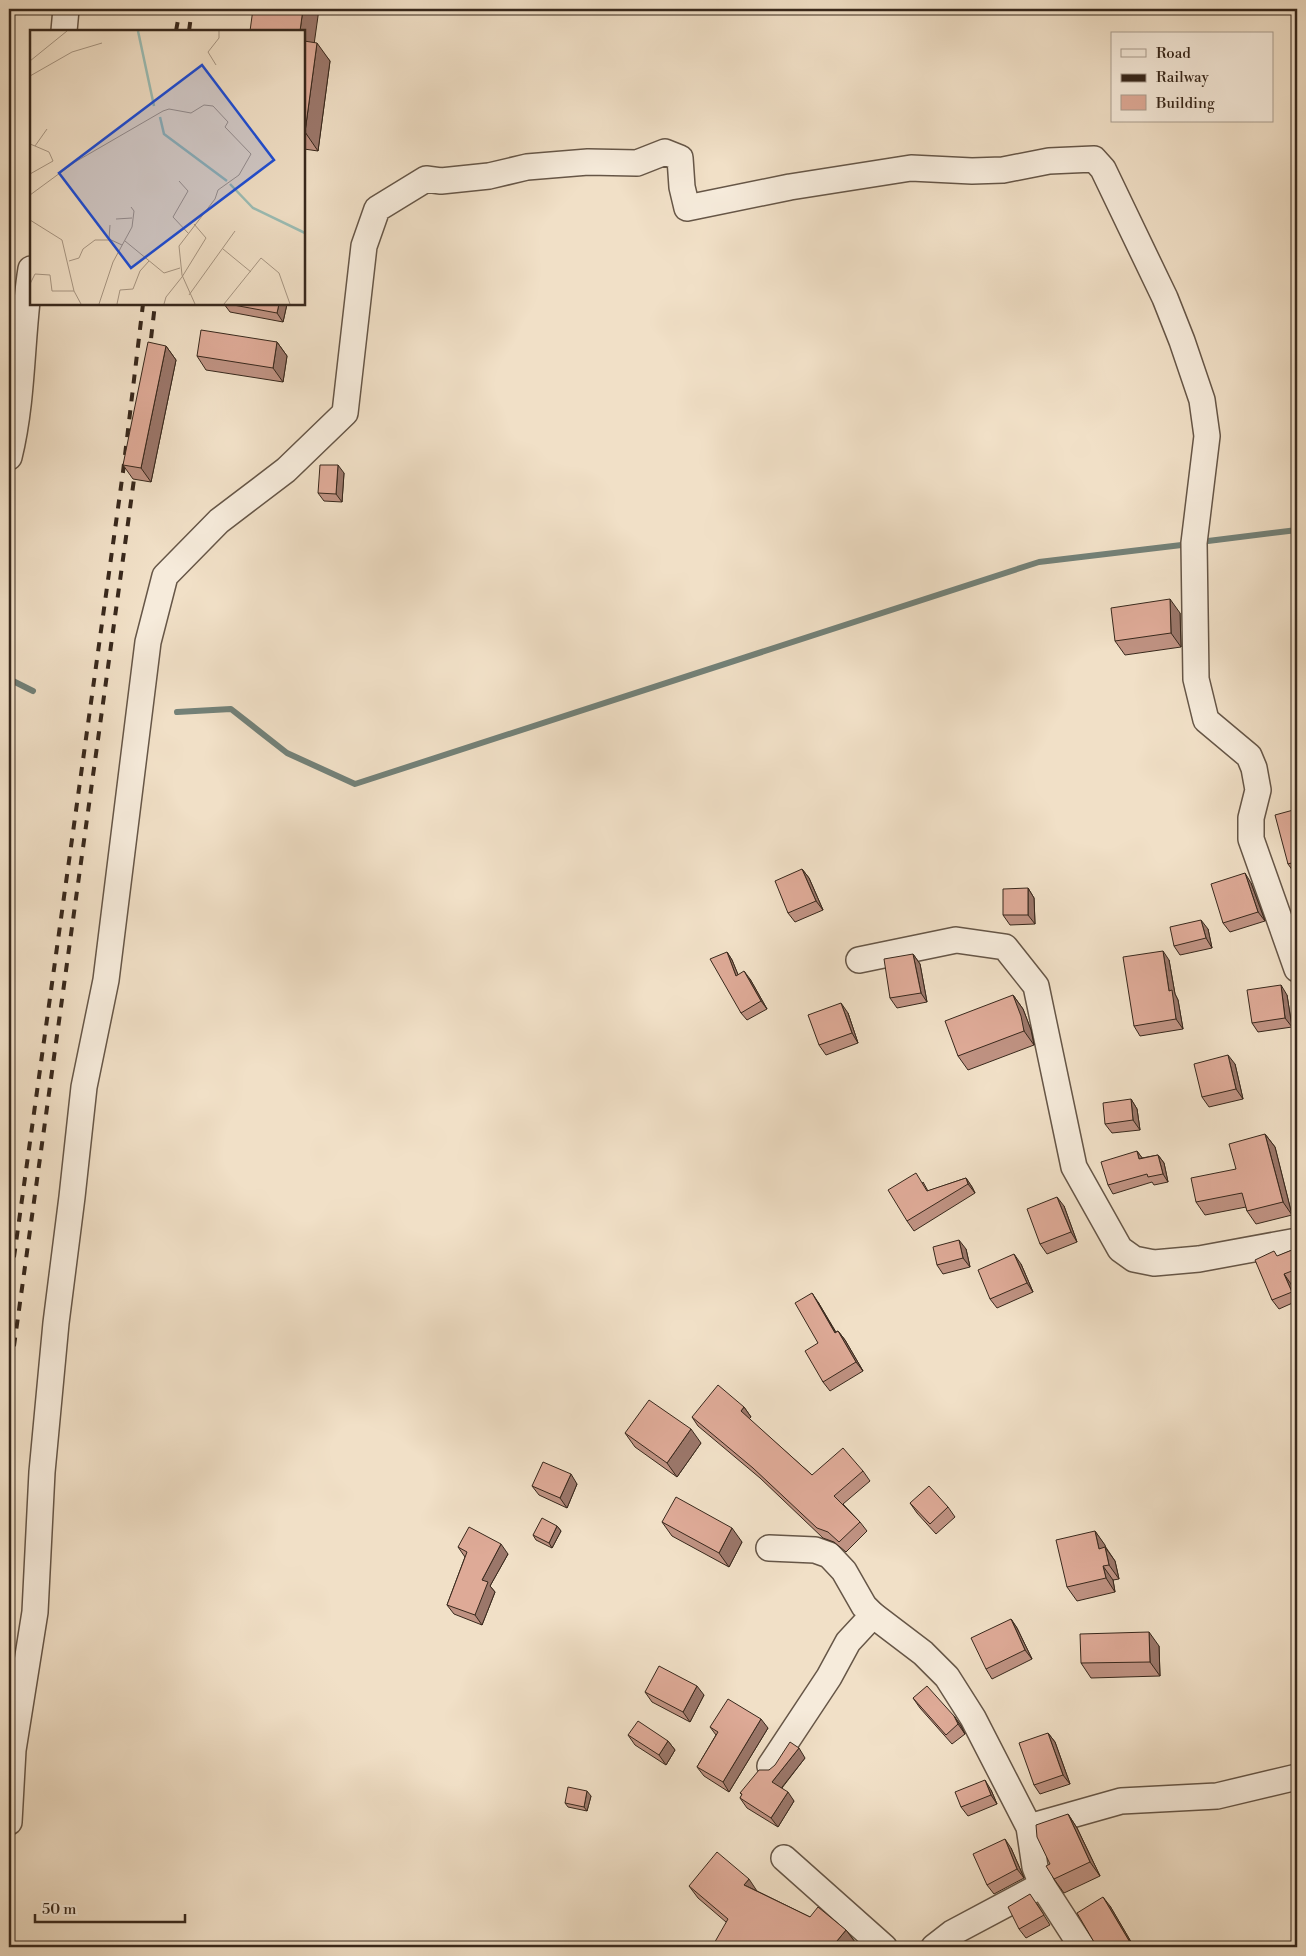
<svg xmlns="http://www.w3.org/2000/svg" width="1306" height="1956" viewBox="0 0 1306 1956" font-family="'Libre Bodoni',serif">
<rect width="100%" height="100%" fill="#f1e0c7"/>
<filter id="stains"><feTurbulence type="fractalNoise" baseFrequency=".004" numOctaves="4"/><feColorMatrix values="0 0 0 0 .2 0 0 0 0 .09 0 0 0 0 .02 0 0 0 .5 -.17"/></filter>
<radialGradient id="worn" r=".72"><stop offset=".6" stop-color="#630" stop-opacity="0"/><stop offset="1" stop-color="#630" stop-opacity=".3"/></radialGradient>
<g fill="none" stroke-linecap="round" stroke-linejoin="round">
<g stroke="#738178" stroke-width="6">
<polyline points="1200,542 1297,530"/>
<polyline points="9,679 33,691"/>
<polyline points="177,712 231,709 287,753 355,784 1039,562 1190,544"/>
</g>
<g stroke="#665647" stroke-width="28">
<g id="minor">
<polyline points="64,31 66,9"/>
<path d="M9,457C24,396 21,331 31,269"/>
<polyline points="859,960 956,940 1005,947 1036,986 1074,1167 1120,1249 1134,1259 1154,1263 1199,1259 1297,1241"/>
<polyline points="769,1548 815,1550 829,1555 844,1571 864,1606 873,1615 923,1653 947,1677 973,1718 1029,1827 1035,1867 1042,1885 1082,1947"/>
<polyline points="770,1766 829,1677 848,1642 873,1615"/>
<polyline points="9,1822 13,1750 35,1612 42,1472 56,1323 72,1197 84,1087 106,980 148,642 165,576 219,521 286,470 345,413 364,246 377,209 426,179 441,181 489,176 527,167 588,162 637,163 665,152 680,158 682,187 687,208 790,187 911,168 972,171 1003,170 1049,161 1094,159 1103,169 1165,298 1182,341 1202,400 1207,436 1194,543 1196,679 1206,720 1249,756 1254,768 1258,790 1251,818 1251,839 1297,969"/>
<polyline points="1036,1825 1121,1801 1217,1796 1297,1777"/>
<polyline points="784,1858 884,1947"/>
<polyline points="934,1947 952,1933 1042,1885"/>
</g>
</g>
<use href="#minor" stroke="#f6ebdb" stroke-width="25"/>
<g stroke="#38281c" stroke-width="4" stroke-dasharray="9 9" stroke-linecap="butt">
<polyline points="176,31 180,9"/>
<polyline points="189,31 192,9"/>
<polyline points="149,356 155,304"/>
<polyline points="9,1293 123,472 143,304"/>
<polyline points="9,1382 136,465"/>
</g>
</g>
<g fill="#bf9282" stroke="#38281c">
<polygon points="304,31 314,42 330,61 318,151 304,149 304,154"/>
<polygon points="224,304 287,304 283,322 230,312"/>
<polygon points="277,342 287,356 283,382 206,370 197,356"/>
<polygon points="166,346 176,360 151,482 133,479 123,465"/>
<polygon points="344,473 342,502 324,501 318,493"/>
<polygon points="1180,613 1181,647 1125,655 1115,641"/>
<polygon points="1297,809 1297,873 1295,874 1288,864"/>
<polygon points="802,869 809,878 823,910 795,922 788,913"/>
<polygon points="1251,883 1265,921 1230,932 1223,923"/>
<polygon points="1028,888 1034,898 1035,924 1010,925 1003,915"/>
<polygon points="1208,929 1212,948 1180,955 1174,946"/>
<polygon points="727,952 732,960 738,975 750,979 767,1009 747,1020 741,1013"/>
<polygon points="913,954 920,964 927,1002 897,1008 890,998"/>
<polygon points="1169,960 1175,994 1178,1000 1183,1029 1140,1036 1134,1026"/>
<polygon points="1013,995 1023,1009 1031,1030 1034,1045 968,1070 958,1056"/>
<polygon points="1287,995 1292,1027 1258,1032 1252,1023"/>
<polygon points="848,1013 858,1043 826,1055 819,1045"/>
<polygon points="1235,1064 1243,1099 1209,1107 1202,1097"/>
<polygon points="1131,1099 1137,1109 1140,1130 1112,1133 1105,1124"/>
<polygon points="1265,1134 1275,1147 1292,1215 1256,1224 1247,1211 1246,1207 1205,1215 1196,1202 1236,1169"/>
<polygon points="1137,1151 1142,1158 1158,1155 1164,1163 1168,1182 1154,1185 1152,1182 1113,1194 1108,1185"/>
<polygon points="966,1178 972,1187 975,1193 914,1231 907,1221 923,1182 928,1191"/>
<polygon points="1064,1206 1077,1242 1047,1254 1040,1244"/>
<polygon points="1297,1248 1297,1281 1291,1284 1297,1298 1297,1301 1279,1309 1272,1300 1278,1256"/>
<polygon points="966,1249 970,1267 943,1274 937,1265"/>
<polygon points="1021,1264 1033,1292 997,1308 990,1299"/>
<polygon points="818,1302 836,1332 838,1331 845,1340 863,1371 830,1391 823,1382 818,1343"/>
<polygon points="744,1407 751,1417 749,1419 812,1475 863,1471 870,1481 843,1504 860,1522 867,1531 846,1552 834,1542 823,1538 760,1478 698,1426 692,1417"/>
<polygon points="625,1433 701,1443 677,1477 635,1447"/>
<polygon points="577,1484 567,1508 539,1495 532,1486"/>
<polygon points="910,1503 948,1507 955,1517 936,1534 917,1513"/>
<polygon points="662,1522 742,1542 729,1567 672,1536"/>
<polygon points="557,1526 561,1531 552,1548 536,1540 533,1535"/>
<polygon points="1095,1531 1115,1561 1119,1579 1113,1580 1115,1592 1077,1601 1067,1587"/>
<polygon points="458,1547 508,1554 490,1586 495,1592 482,1625 454,1614 447,1605 465,1557"/>
<polygon points="1011,1619 1017,1628 1032,1659 992,1679 986,1669"/>
<polygon points="1159,1646 1160,1676 1091,1678 1081,1663"/>
<polygon points="645,1692 704,1695 690,1722 652,1702"/>
<polygon points="913,1698 954,1716 961,1726 965,1734 952,1744 920,1708"/>
<polygon points="710,1727 768,1728 729,1792 704,1776 697,1767 716,1735"/>
<polygon points="1048,1733 1055,1742 1070,1784 1040,1794 1034,1785"/>
<polygon points="628,1735 668,1741 675,1750 666,1765 635,1745"/>
<polygon points="805,1758 782,1788 794,1801 778,1827 747,1808 740,1798 742,1795 740,1793 769,1770"/>
<polygon points="991,1790 997,1804 968,1816 961,1807"/>
<polygon points="591,1796 587,1811 568,1807 565,1803"/>
<polygon points="1068,1814 1077,1828 1100,1876 1064,1893 1054,1879 1050,1864"/>
<polygon points="1011,1848 1024,1878 994,1894 987,1885"/>
<polygon points="689,1886 757,1891 810,1917 846,1930 855,1942 726,1922 698,1898"/>
<polygon points="1037,1904 1050,1925 1026,1938 1019,1929"/>
<polygon points="1110,1906 1134,1947 1085,1947 1094,1942"/>
</g>
<g fill="#9b776a" stroke="#38281c">
<polygon points="303,9 319,9 312,59 304,46 304,31 300,31"/>
<polygon points="317,43 330,61 318,151 305,132"/>
<polygon points="279,304 287,304 283,322 277,313"/>
<polygon points="277,342 287,356 283,382 273,368"/>
<polygon points="166,346 176,360 151,482 141,468"/>
<polygon points="338,465 344,473 342,502 336,494"/>
<polygon points="1170,599 1180,613 1181,647 1171,633"/>
<polygon points="802,869 809,878 823,910 816,901"/>
<polygon points="1245,873 1251,883 1265,921 1258,912"/>
<polygon points="1028,888 1034,898 1035,924 1028,915"/>
<polygon points="1201,920 1208,929 1212,948 1206,938"/>
<polygon points="1163,951 1169,960 1175,994 1178,1000 1183,1029 1176,1019 1169,991"/>
<polygon points="727,952 732,960 742,984 736,976"/>
<polygon points="913,954 920,964 927,1002 921,993"/>
<polygon points="744,971 750,979 767,1009 761,1001"/>
<polygon points="1281,985 1287,995 1292,1027 1285,1018"/>
<polygon points="1013,995 1023,1009 1031,1030 1034,1045 1024,1031"/>
<polygon points="841,1003 848,1013 858,1043 852,1033"/>
<polygon points="1228,1055 1235,1064 1243,1099 1236,1089"/>
<polygon points="1131,1099 1137,1109 1140,1130 1133,1120"/>
<polygon points="1265,1134 1275,1147 1292,1215 1283,1202"/>
<polygon points="1137,1151 1143,1159 1139,1159"/>
<polygon points="1158,1155 1164,1163 1168,1182 1163,1174"/>
<polygon points="966,1178 972,1187 975,1193 968,1184"/>
<polygon points="1057,1197 1064,1206 1077,1242 1071,1232"/>
<polygon points="959,1240 966,1249 970,1267 963,1258"/>
<polygon points="1014,1254 1021,1264 1033,1292 1027,1283"/>
<polygon points="1284,1274 1291,1284 1297,1299 1292,1292"/>
<polygon points="812,1293 818,1302 841,1342 835,1333"/>
<polygon points="838,1331 845,1340 863,1371 856,1362"/>
<polygon points="744,1407 751,1417 747,1421 741,1411"/>
<polygon points="691,1429 701,1443 677,1477 667,1463"/>
<polygon points="571,1474 577,1484 567,1508 560,1498"/>
<polygon points="557,1526 561,1531 552,1548 549,1543"/>
<polygon points="732,1528 742,1542 729,1567 719,1553"/>
<polygon points="1095,1531 1105,1545 1109,1563 1099,1549"/>
<polygon points="501,1544 508,1554 490,1586 495,1592 482,1625 475,1615 482,1580"/>
<polygon points="1105,1547 1115,1561 1119,1579 1109,1565"/>
<polygon points="1103,1566 1113,1580 1115,1592 1106,1578"/>
<polygon points="1011,1619 1017,1628 1032,1659 1025,1650"/>
<polygon points="1149,1632 1159,1646 1160,1676 1150,1662"/>
<polygon points="697,1686 704,1695 690,1722 683,1712"/>
<polygon points="954,1716 961,1726 965,1734 958,1724"/>
<polygon points="761,1719 768,1728 729,1792 723,1782"/>
<polygon points="1048,1733 1055,1742 1070,1784 1063,1775"/>
<polygon points="668,1741 675,1750 666,1765 659,1755"/>
<polygon points="799,1748 805,1758 779,1791 772,1782"/>
<polygon points="985,1780 991,1790 997,1804 991,1795"/>
<polygon points="587,1791 591,1796 587,1811 584,1807"/>
<polygon points="788,1792 794,1801 778,1827 771,1818"/>
<polygon points="1068,1814 1077,1828 1100,1876 1090,1862"/>
<polygon points="1005,1839 1011,1848 1024,1878 1017,1869"/>
<polygon points="749,1879 757,1891 744,1885"/>
<polygon points="1103,1897 1110,1906 1134,1947 1131,1944"/>
<polygon points="846,1930 855,1942 850,1947 832,1947"/>
</g>
<g fill="#deaa97" stroke="#38281c">
<polygon points="253,9 303,9 300,31 250,31"/>
<polygon points="304,41 317,43 305,132 304,132"/>
<polygon points="228,304 279,304 277,313"/>
<polygon points="201,330 277,342 273,368 197,356"/>
<polygon points="148,342 166,346 141,468 123,465"/>
<polygon points="320,465 338,465 336,494 318,493"/>
<polygon points="1170,599 1171,633 1115,641 1111,608"/>
<polygon points="1297,809 1297,871 1295,862 1288,864 1275,815"/>
<polygon points="802,869 816,901 788,913 775,881"/>
<polygon points="1245,873 1258,912 1223,923 1211,884"/>
<polygon points="1028,888 1028,915 1003,915 1003,889"/>
<polygon points="1201,920 1206,938 1174,946 1170,927"/>
<polygon points="1163,951 1169,991 1172,990 1176,1019 1134,1026 1123,957"/>
<polygon points="727,952 736,976 744,971 761,1001 741,1013 710,959"/>
<polygon points="913,954 921,993 890,998 884,959"/>
<polygon points="1281,985 1285,1018 1252,1023 1247,990"/>
<polygon points="1013,995 1021,1016 1024,1031 958,1056 945,1021"/>
<polygon points="841,1003 852,1033 819,1045 808,1015"/>
<polygon points="1228,1055 1236,1089 1202,1097 1194,1064"/>
<polygon points="1131,1099 1133,1120 1105,1124 1103,1103"/>
<polygon points="1265,1134 1283,1202 1247,1211 1242,1193 1196,1202 1191,1178 1236,1169 1229,1144"/>
<polygon points="1137,1151 1139,1159 1158,1155 1163,1174 1148,1177 1147,1174 1108,1185 1101,1162"/>
<polygon points="916,1173 927,1191 966,1178 968,1184 907,1221 888,1190"/>
<polygon points="1057,1197 1071,1232 1040,1244 1027,1209"/>
<polygon points="959,1240 963,1258 937,1265 933,1247"/>
<polygon points="1297,1248 1297,1269 1284,1274 1292,1292 1272,1300 1255,1260 1274,1251 1277,1256"/>
<polygon points="1014,1254 1027,1283 990,1299 978,1270"/>
<polygon points="812,1293 835,1333 838,1331 856,1362 823,1382 805,1351 818,1343 795,1303"/>
<polygon points="718,1385 744,1407 741,1411 812,1475 843,1448 863,1471 834,1496 860,1522 839,1542 828,1532 817,1528 753,1468 692,1417"/>
<polygon points="649,1400 691,1429 667,1463 625,1433"/>
<polygon points="543,1462 571,1474 560,1498 532,1486"/>
<polygon points="929,1486 948,1507 930,1524 910,1503"/>
<polygon points="676,1497 732,1528 719,1553 662,1522"/>
<polygon points="542,1518 557,1526 549,1543 533,1535"/>
<polygon points="469,1527 501,1544 482,1580 488,1582 475,1615 447,1605 467,1552 458,1547"/>
<polygon points="1095,1531 1099,1549 1105,1547 1109,1565 1103,1566 1106,1578 1067,1587 1056,1540"/>
<polygon points="1011,1619 1025,1650 986,1669 971,1638"/>
<polygon points="1149,1632 1150,1662 1081,1663 1080,1634"/>
<polygon points="659,1666 697,1686 683,1712 645,1692"/>
<polygon points="927,1686 954,1716 958,1724 946,1735 913,1698"/>
<polygon points="728,1699 761,1719 723,1782 697,1767 718,1732 710,1727"/>
<polygon points="638,1721 668,1741 659,1755 628,1735"/>
<polygon points="1048,1733 1063,1775 1034,1785 1019,1743"/>
<polygon points="790,1742 799,1748 772,1782 788,1792 771,1818 740,1798 742,1794 740,1793 759,1770 769,1770 775,1765"/>
<polygon points="985,1780 991,1795 961,1807 955,1792"/>
<polygon points="568,1787 587,1791 584,1807 565,1803"/>
<polygon points="1068,1814 1090,1862 1054,1879 1046,1866 1050,1864 1037,1837 1036,1825"/>
<polygon points="1005,1839 1017,1869 987,1885 973,1854"/>
<polygon points="717,1852 749,1879 744,1885 810,1917 818,1907 846,1930 832,1947 712,1947 728,1919 689,1886"/>
<polygon points="1030,1894 1044,1915 1019,1929 1008,1907"/>
<polygon points="1103,1897 1131,1944 1125,1947 1085,1947 1094,1942 1077,1913"/>
<polygon points="1011,1944 1014,1947 1005,1947"/>
</g>
<g transform="translate(30 30)">
<rect width="275" height="275" fill="#f1e0c7"/>
<path fill="none" stroke="#9bbdb5" stroke-width="2.5" d="M108,1L124,76M130,87L134,104L197,151M200,154L223,178L275,203"/>
<path fill="none" stroke="#a79683" stroke-width="1" d="M0,31L37,1M186,35L178,22L189,8V1M0,46L42,22L72,13M0,114L5,116L17,99M0,144L23,131L19,122L5,116M149,151L158,161L143,187L158,203M0,165L45,132L133,81L139,79L161,83L174,75L183,76L198,92L195,97L221,124L209,145L188,160L185,169L149,216L152,245L165,274M86,189L102,188M0,190L32,210L44,261M80,195L79,209L92,215M95,211L134,243L150,238M193,219L221,242M39,231L49,228L53,219L65,210H79M0,254L5,244L20,245L22,261H44L51,274M159,265L205,201M69,274L83,232L102,197L104,181L101,177M87,274L90,260L103,259L110,241L119,231M134,274L136,267L152,247L176,208L164,194M194,274L231,228L249,243L260,274"/>
<path fill="#1d4ed8" fill-opacity="0.15" stroke="#1d4ed8" stroke-width="2.5" d="M172,35L244,130L101,238L29,143Z"/>
<rect width="275" height="275" fill="none" stroke="#38281c" stroke-width="2.5"/>
</g>
<rect width="1306" height="1956" fill="none" stroke="#f1e0c7" stroke-width="30"/>
<rect x="10" y="10" width="1286" height="1936" fill="none" stroke="#38281c" stroke-width="2.5"/>
<rect x="15" y="15" width="1276" height="1926" fill="none" stroke="#38281c"/>
<rect x="1111" y="32" width="162" height="90" fill="#f6ebdb" stroke="#aa9d8f"/>
<rect x="1121" y="49" width="25" height="8" fill="#f6ebdb" stroke="#aa9d8f"/>
<text x="1156" y="58" font-size="15" fill="#38281c">Road</text>
<rect x="1121" y="74" width="25" height="8" fill="#38281c" stroke="#aa9d8f"/>
<text x="1156" y="82" font-size="15" fill="#38281c">Railway</text>
<rect x="1121" y="95" width="25" height="15" fill="#deaa97" stroke="#aa9d8f"/>
<text x="1156" y="108" font-size="15" fill="#38281c">Building</text>
<path d="M35 1914v8h150v-8" fill="none" stroke="#38281c" stroke-width="2.5"/>
<text x="42" y="1914" font-size="15" fill="#38281c" stroke="#f6ebdb" stroke-width="4" paint-order="stroke">50 m</text>
<rect width="100%" height="100%" filter="url(#stains)"/>
<rect width="100%" height="100%" fill="url(#worn)"/>
</svg>
